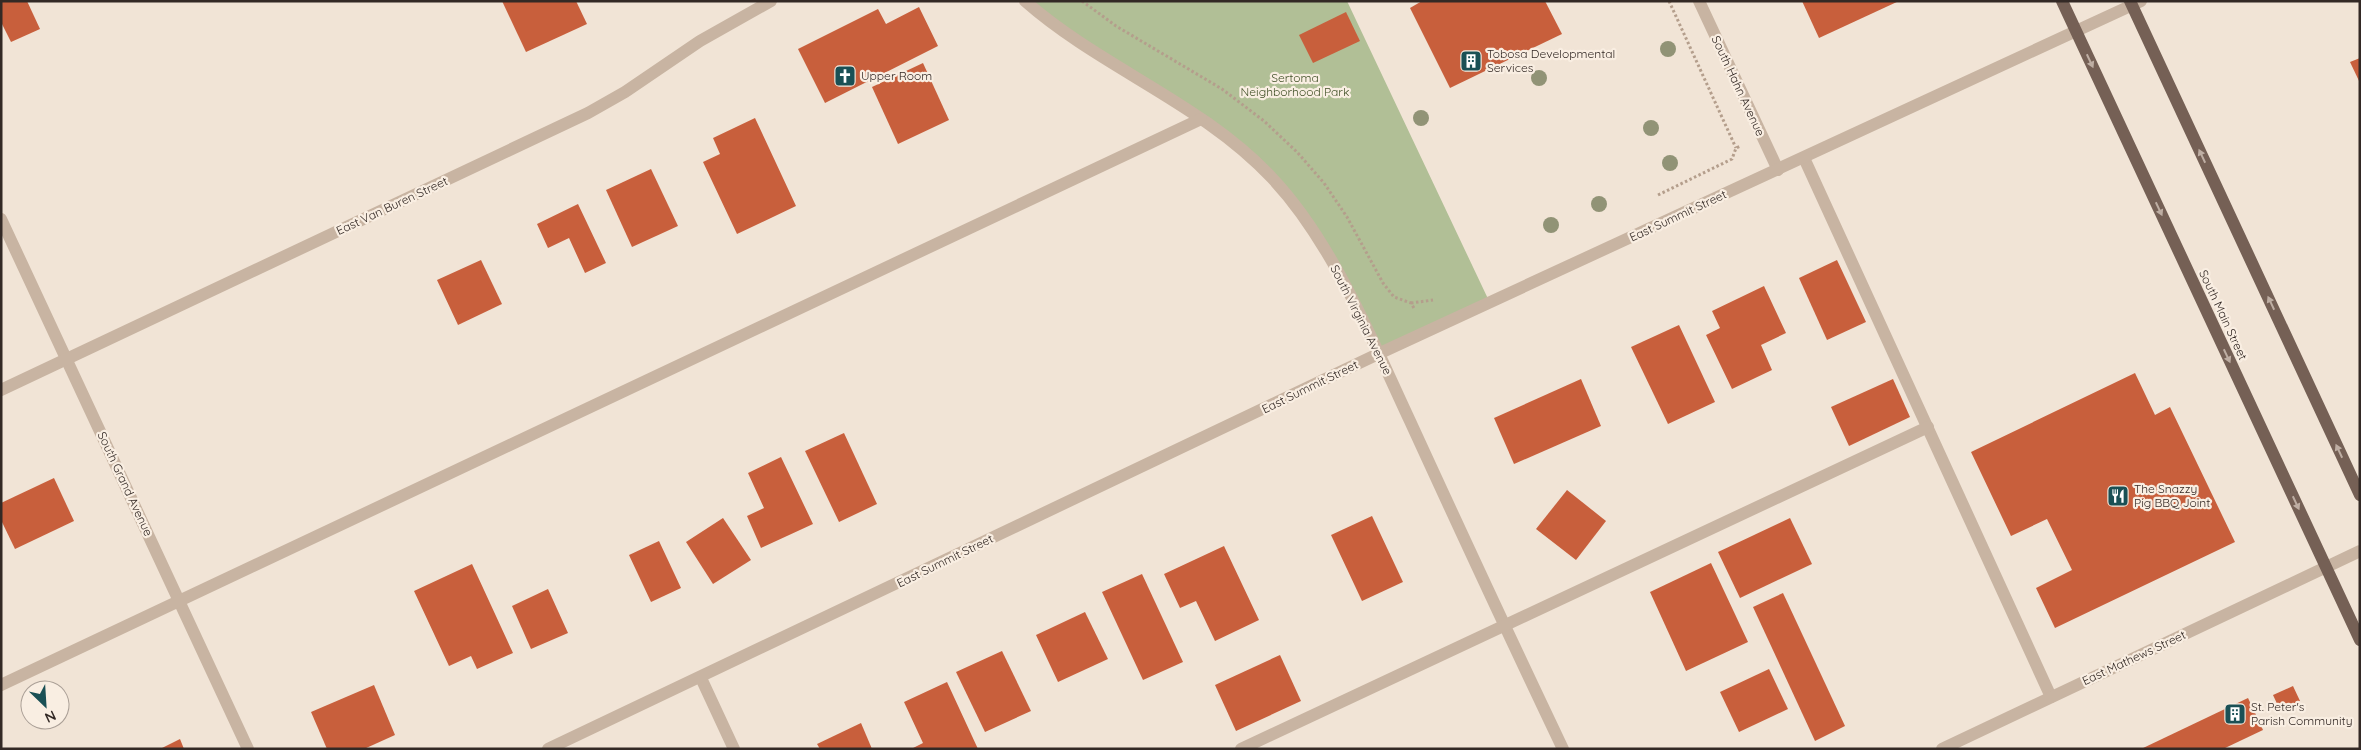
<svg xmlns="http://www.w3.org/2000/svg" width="2361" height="750" viewBox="0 0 2361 750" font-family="Quicksand,sans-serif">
<rect width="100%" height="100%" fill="#f1e4d6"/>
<polygon fill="#b1bf96" points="1025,1 1347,1 1490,303 1378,354 1317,236 1241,149"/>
<g fill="#c85f3c">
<polygon points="1,1 27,1 40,29 11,42 1,22"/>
<polygon points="502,1 576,1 587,24 526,52"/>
<polygon points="1422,1 1545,1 1562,34 1450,88 1410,8"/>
<polygon points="1802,1 1899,1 1819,38"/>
<polygon points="919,7 938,46 825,103 798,49 878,9 886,24"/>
<polygon points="1346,12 1360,41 1313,63 1299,35"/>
<polygon points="2360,58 2360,83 2350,62"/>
<polygon points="923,63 949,120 898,144 872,87"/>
<polygon points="755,118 796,206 737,234 703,162 720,154 713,138"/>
<polygon points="651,169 678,226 632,247 606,190"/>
<polygon points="578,204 606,263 585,273 569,238 548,248 537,224"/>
<polygon points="481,260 502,304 458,325 437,280"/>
<polygon points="1837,260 1866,322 1827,340 1799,278"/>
<polygon points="1764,286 1786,333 1761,345 1772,370 1732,389 1706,335 1720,328 1712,311"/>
<polygon points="1679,325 1715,402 1668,424 1631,347"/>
<polygon points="2135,373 2155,415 2170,407 2235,542 2055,628 2036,588 2072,570 2047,519 2011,536 1971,452"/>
<polygon points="1581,379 1601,426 1514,464 1494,418"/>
<polygon points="1893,379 1910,417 1849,446 1831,407"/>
<polygon points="844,433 877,504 839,522 805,451"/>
<polygon points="781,457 813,524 761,548 747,516 764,508 748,473"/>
<polygon points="54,478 74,521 15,549 1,520 1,503"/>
<polygon points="1567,490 1606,521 1576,560 1536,529"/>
<polygon points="1372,516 1403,582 1362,601 1331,535"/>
<polygon points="723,518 751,560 713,584 686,542"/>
<polygon points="1790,518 1812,564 1740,598 1718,552"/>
<polygon points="659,541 681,588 651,602 629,555"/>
<polygon points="1224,546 1259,620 1215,641 1196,601 1180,608 1164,574"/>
<polygon points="1711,563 1748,642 1686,671 1650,592"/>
<polygon points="472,564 513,653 477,669 471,656 449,666 414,591"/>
<polygon points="1142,574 1183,662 1143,680 1102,592"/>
<polygon points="548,589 568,633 531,649 512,606"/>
<polygon points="1783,593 1845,726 1815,741 1753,607"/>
<polygon points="1085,612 1108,659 1058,682 1036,635"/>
<polygon points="1002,651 1031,711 985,732 956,672"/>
<polygon points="1280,655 1301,701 1236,731 1215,685"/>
<polygon points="1769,669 1788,709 1739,732 1720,692"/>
<polygon points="947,682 978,749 911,749 923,743 904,702"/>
<polygon points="374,685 395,735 364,749 327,749 311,712"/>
<polygon points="2293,686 2300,701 2280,710 2273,695"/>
<polygon points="2248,698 2263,730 2223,749 2141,749"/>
<polygon points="861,723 872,749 820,749 817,744"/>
<polygon points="180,739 184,749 160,749"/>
</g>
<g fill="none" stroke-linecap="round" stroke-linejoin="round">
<g stroke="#b49e8c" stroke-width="3" stroke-dasharray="2.5 2.5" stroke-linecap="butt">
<polyline points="1082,1 1116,26 1222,89 1264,121 1297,152 1324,183 1347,217 1383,283 1394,297 1411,303 1415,310"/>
<polyline points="1669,1 1736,148"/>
<polyline points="1658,195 1732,159 1736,148 1741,146"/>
<polyline points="1411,303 1433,300"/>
</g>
<g stroke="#c8b4a2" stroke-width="12">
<path d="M1025,1C1101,68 1202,103 1272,178C1332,241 1373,342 1410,421C1460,530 1511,640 1563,749"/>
<polyline points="1699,1 1778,170"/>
<polyline points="1804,158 2051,697"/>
<polyline points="1,219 248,749"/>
<polyline points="1,390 588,113 625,92 700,41 771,1"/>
<polyline points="701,678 734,749"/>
<polyline points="1,685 1201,119"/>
<polyline points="548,749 1378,354 2141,1"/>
<polyline points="1241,749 1928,427"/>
<polyline points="1942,749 2360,551"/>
</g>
<g stroke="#756055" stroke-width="12">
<polyline points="2062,1 2360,640"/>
<polyline points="2130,1 2360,495"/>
</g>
</g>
<g fill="#919376">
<circle cx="1668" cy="49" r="8"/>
<circle cx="1539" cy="78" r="8"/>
<circle cx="1421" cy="118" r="8"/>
<circle cx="1651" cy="128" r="8"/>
<circle cx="1670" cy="163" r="8"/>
<circle cx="1599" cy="204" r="8"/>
<circle cx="1551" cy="225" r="8"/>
</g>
<defs><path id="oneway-solid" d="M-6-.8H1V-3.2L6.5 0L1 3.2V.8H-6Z" transform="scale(1.25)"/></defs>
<g fill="#beaea3">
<use href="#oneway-solid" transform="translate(2090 61) rotate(65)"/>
<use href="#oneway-solid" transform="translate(2202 156) rotate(-115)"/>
<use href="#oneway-solid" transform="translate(2159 209) rotate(65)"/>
<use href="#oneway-solid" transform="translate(2271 303) rotate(-115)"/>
<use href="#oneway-solid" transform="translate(2227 356) rotate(65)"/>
<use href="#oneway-solid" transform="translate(2339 451) rotate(-115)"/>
<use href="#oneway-solid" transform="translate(2296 503) rotate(65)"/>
</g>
<defs>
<g id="building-square" transform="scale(1.125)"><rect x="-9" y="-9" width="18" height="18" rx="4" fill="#1a5055" stroke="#f9eee2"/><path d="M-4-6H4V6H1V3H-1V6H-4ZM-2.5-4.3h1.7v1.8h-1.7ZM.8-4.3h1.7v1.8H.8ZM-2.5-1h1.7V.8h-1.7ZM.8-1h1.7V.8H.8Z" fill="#fff"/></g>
<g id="church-square" transform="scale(1.125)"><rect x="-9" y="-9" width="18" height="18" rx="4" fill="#1a5055" stroke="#f9eee2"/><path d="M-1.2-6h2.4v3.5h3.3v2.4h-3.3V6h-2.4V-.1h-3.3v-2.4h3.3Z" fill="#fff"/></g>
<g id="restaurant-square" transform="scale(1.125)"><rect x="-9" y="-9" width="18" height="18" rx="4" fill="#1a5055" stroke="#f9eee2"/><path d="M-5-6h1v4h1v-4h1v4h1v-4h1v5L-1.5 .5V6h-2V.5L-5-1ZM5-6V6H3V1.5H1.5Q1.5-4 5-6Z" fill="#fff"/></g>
</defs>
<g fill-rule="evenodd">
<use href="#building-square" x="1471" y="61"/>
<use href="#church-square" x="845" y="76"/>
<use href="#restaurant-square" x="2118" y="496"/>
<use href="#building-square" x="2235" y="714"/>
</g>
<g text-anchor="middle" stroke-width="4.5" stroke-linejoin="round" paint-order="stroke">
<g font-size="12" fill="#332925" stroke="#f9eee2" text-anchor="start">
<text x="1487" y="58">Tobosa Developmental<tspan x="1487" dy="14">Services</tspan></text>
<text x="861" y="80">Upper Room</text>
<text x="2134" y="493">The Snazzy<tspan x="2134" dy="14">Pig BBQ Joint</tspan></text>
<text x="2251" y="711">St. Peter's<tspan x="2251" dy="14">Parish Community</tspan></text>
</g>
<g font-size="12" fill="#425128" stroke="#f9eee2">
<text x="1295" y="82">Sertoma<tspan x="1295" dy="14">Neighborhood Park</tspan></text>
</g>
<g font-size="12" fill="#332925" stroke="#f9eee2">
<text transform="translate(1738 86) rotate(65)" y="4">South Hahn Avenue</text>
<text transform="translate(392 206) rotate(-25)" y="4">East Van Buren Street</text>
<text transform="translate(1678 216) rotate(-25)" y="4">East Summit Street</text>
<text transform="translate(2223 315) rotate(65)" y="4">South Main Street</text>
<text transform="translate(1361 320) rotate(63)" y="4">South Virginia Avenue</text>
<text transform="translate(1310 387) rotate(-26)" y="4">East Summit Street</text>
<text transform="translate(125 484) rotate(65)" y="4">South Grand Avenue</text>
<text transform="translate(945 561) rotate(-26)" y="4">East Summit Street</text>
<text transform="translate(2134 658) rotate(-25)" y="4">East Mathews Street</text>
</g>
</g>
<rect width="2361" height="750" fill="none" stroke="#332925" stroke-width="5"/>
<g transform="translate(45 705) rotate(155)"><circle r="24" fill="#f9eee2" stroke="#aa9f96"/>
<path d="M0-4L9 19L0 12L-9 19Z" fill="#1a5055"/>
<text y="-8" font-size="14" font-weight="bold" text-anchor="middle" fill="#332925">N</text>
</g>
</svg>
